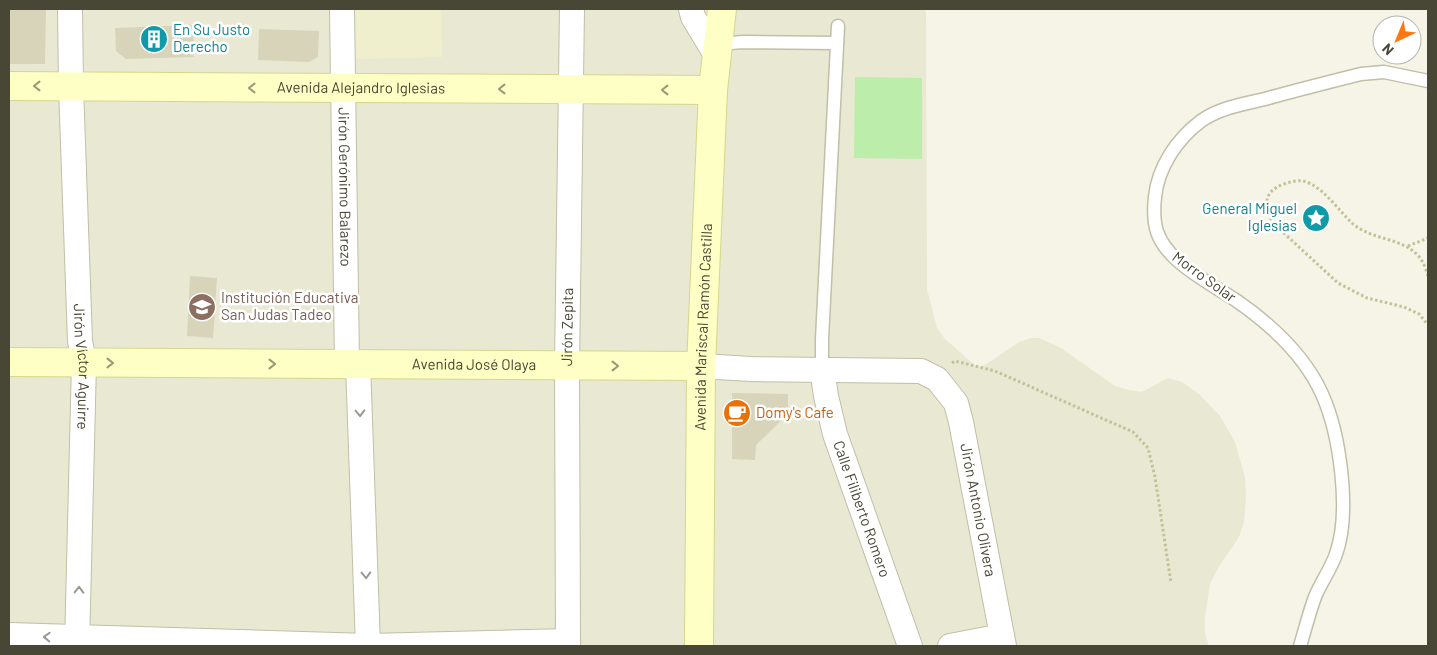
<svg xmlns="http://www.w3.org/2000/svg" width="1437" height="655" viewBox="0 0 1437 655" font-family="Barlow,sans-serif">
<rect width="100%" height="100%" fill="#f5f4e6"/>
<polygon fill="#e9e8d3" points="9,9 926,9 927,289 937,328 945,339 977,367 985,365 1019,342 1031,338 1039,338 1061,348 1115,386 1129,390 1142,392 1168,378 1182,382 1199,394 1220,416 1235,442 1245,477 1246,498 1244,522 1239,537 1218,568 1210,584 1205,617 1205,634 1209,646 9,646"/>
<polygon fill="#efefce" points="351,9 441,9 442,57 352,59"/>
<polygon fill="#bcedaa" points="855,77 922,78 922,159 854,158"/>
<g fill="#d7d4ba">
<polygon points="9,9 46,9 45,64 9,64"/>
<polygon points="193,25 194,57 126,59 116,51 115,28"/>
<polygon points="259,29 319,31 318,57 309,62 258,60"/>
<polygon points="190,276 217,278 213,338 187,336"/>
<polygon points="732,393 788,394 788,414 756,445 755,460 732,459"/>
</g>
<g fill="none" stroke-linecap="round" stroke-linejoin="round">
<g stroke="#c1bfa7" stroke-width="15">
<g id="lane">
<polyline points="718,44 743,42 837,43"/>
<polyline points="822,369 822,339 838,26"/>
<path d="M1300,646C1305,630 1309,613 1315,597C1321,582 1331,569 1336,554C1351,512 1340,434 1322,394C1305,356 1270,324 1237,301C1217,288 1195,276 1178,261C1156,241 1152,225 1155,197C1158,167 1177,139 1201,121C1219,108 1243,104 1265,99C1297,90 1329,82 1361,74L1384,72L1428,81"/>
</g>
</g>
<g stroke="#c1bfa7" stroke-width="26">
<g id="street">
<path id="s1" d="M70,9L71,87L80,341L84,362L77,646"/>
<path id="s2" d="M342,9L347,364"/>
<polyline points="691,9 693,17 716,55"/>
<polyline points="358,364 368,646"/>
<path id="s3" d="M701,366L751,369L921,371L937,379L956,403L961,422L1004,646"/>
<path id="s4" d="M822,369L826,396L835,434L910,646"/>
<polyline points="9,635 368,646 568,641"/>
<path id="s5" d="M568,646L567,365L572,9"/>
<polyline points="950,646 1002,636"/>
</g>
</g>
<g stroke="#d5d68e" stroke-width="30">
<g id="secondary">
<path id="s6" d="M9,86L713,90"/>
<path id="s7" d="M9,362L701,366"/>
<path id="s8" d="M699,646L701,366L713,90L722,9"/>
</g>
</g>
<g stroke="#c4c197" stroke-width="3" stroke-dasharray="2.5 2.5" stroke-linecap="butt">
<polyline points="1408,246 1428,238"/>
<path d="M1428,276C1426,270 1424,263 1420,258C1404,237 1372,241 1352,223C1339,211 1322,185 1303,181C1297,180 1290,182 1284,184C1263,191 1263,207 1274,224L1338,283L1367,298L1404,307L1419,314L1428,325"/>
<polyline points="952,363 955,361 995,371 1133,432 1148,448 1155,477 1171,583"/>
</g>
<use href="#lane" stroke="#fff" stroke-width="12"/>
<use href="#street" stroke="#fff" stroke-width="24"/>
<use href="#secondary" stroke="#fdffc5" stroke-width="28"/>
</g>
<defs><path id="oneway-chevron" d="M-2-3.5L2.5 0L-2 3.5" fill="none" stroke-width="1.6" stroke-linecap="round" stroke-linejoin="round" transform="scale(1.25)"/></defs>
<g stroke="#999975">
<use href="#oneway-chevron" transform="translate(37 86) rotate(-180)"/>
<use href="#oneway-chevron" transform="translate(252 88) rotate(-180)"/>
<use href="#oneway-chevron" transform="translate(502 89) rotate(-180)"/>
<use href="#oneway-chevron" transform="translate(665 90) rotate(-180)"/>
<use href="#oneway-chevron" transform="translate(110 363)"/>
<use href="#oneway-chevron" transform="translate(272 364)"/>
<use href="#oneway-chevron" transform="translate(615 366)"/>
</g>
<g stroke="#9a998f">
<use href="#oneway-chevron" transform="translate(360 413) rotate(88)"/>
<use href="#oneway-chevron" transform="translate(366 575) rotate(88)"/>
<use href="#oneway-chevron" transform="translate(79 590) rotate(-89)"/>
<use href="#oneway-chevron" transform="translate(47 637) rotate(-178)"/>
</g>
<defs>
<g id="building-disc" transform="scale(1.4375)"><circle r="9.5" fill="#0f9aa8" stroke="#fff"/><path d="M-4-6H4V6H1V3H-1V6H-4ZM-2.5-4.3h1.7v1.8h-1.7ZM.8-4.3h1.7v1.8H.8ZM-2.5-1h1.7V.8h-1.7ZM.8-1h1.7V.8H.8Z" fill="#fff"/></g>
<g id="sight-disc" transform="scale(1.4375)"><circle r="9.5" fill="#0f9aa8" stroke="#fff"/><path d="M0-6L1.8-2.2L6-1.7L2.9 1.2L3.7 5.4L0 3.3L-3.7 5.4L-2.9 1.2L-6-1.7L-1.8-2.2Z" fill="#fff"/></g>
<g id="school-disc" transform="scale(1.4375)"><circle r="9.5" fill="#8d6e63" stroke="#fff"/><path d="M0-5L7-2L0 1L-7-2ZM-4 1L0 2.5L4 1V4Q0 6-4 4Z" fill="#fff"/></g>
<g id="cafe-disc" transform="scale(1.4375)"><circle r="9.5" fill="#e8710a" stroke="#fff"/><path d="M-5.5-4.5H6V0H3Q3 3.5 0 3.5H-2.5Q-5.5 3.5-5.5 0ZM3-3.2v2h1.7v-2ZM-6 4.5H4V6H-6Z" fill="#fff"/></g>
</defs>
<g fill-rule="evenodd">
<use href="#building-disc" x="154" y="39"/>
<use href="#sight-disc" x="1316" y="218"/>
<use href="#school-disc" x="202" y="307"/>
<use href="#cafe-disc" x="737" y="413"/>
</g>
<g text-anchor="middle" stroke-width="5" stroke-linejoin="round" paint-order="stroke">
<g font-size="15" fill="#0d838f" stroke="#fff" text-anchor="start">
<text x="173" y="35">En Su Justo<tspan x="173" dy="17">Derecho</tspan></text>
<text x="1297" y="214" text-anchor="end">General Miguel<tspan x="1297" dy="17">Iglesias</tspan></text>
</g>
<g font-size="15" fill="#484634" stroke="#fff">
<text dy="5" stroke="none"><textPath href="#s6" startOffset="352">Avenida Alejandro Iglesias</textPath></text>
<text dy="5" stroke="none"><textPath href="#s2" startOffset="178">Jirón Gerónimo Balarezo</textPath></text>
<text transform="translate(1204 277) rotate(36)" y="5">Morro Solar</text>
<text dy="5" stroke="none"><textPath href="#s5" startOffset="319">Jirón Zepita</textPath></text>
<text dy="5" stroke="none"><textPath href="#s8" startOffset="319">Avenida Mariscal Ramón Castilla</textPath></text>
<text dy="5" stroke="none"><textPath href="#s7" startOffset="465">Avenida José Olaya</textPath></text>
<text dy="5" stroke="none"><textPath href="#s1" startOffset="358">Jirón Víctor Aguirre</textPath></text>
<text dy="5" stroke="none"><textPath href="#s4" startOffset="146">Calle Filiberto Romero</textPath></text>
<text dy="5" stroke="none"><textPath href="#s3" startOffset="378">Jirón Antonio Olivera</textPath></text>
</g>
<g font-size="15" fill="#785e54" stroke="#fff" text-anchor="start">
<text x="221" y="303">Institución Educativa<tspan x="221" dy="17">San Judas Tadeo</tspan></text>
</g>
<g font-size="15" fill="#c56008" stroke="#fff" text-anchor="start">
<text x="756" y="418">Domy's Cafe</text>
</g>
</g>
<rect width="1437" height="655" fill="none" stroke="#484634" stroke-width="20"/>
<g transform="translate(1397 40) rotate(224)"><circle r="24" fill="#ffffff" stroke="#b6b5ae"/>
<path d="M0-4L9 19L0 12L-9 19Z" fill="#ff7712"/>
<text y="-8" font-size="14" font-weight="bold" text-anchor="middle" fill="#484634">N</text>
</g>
</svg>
